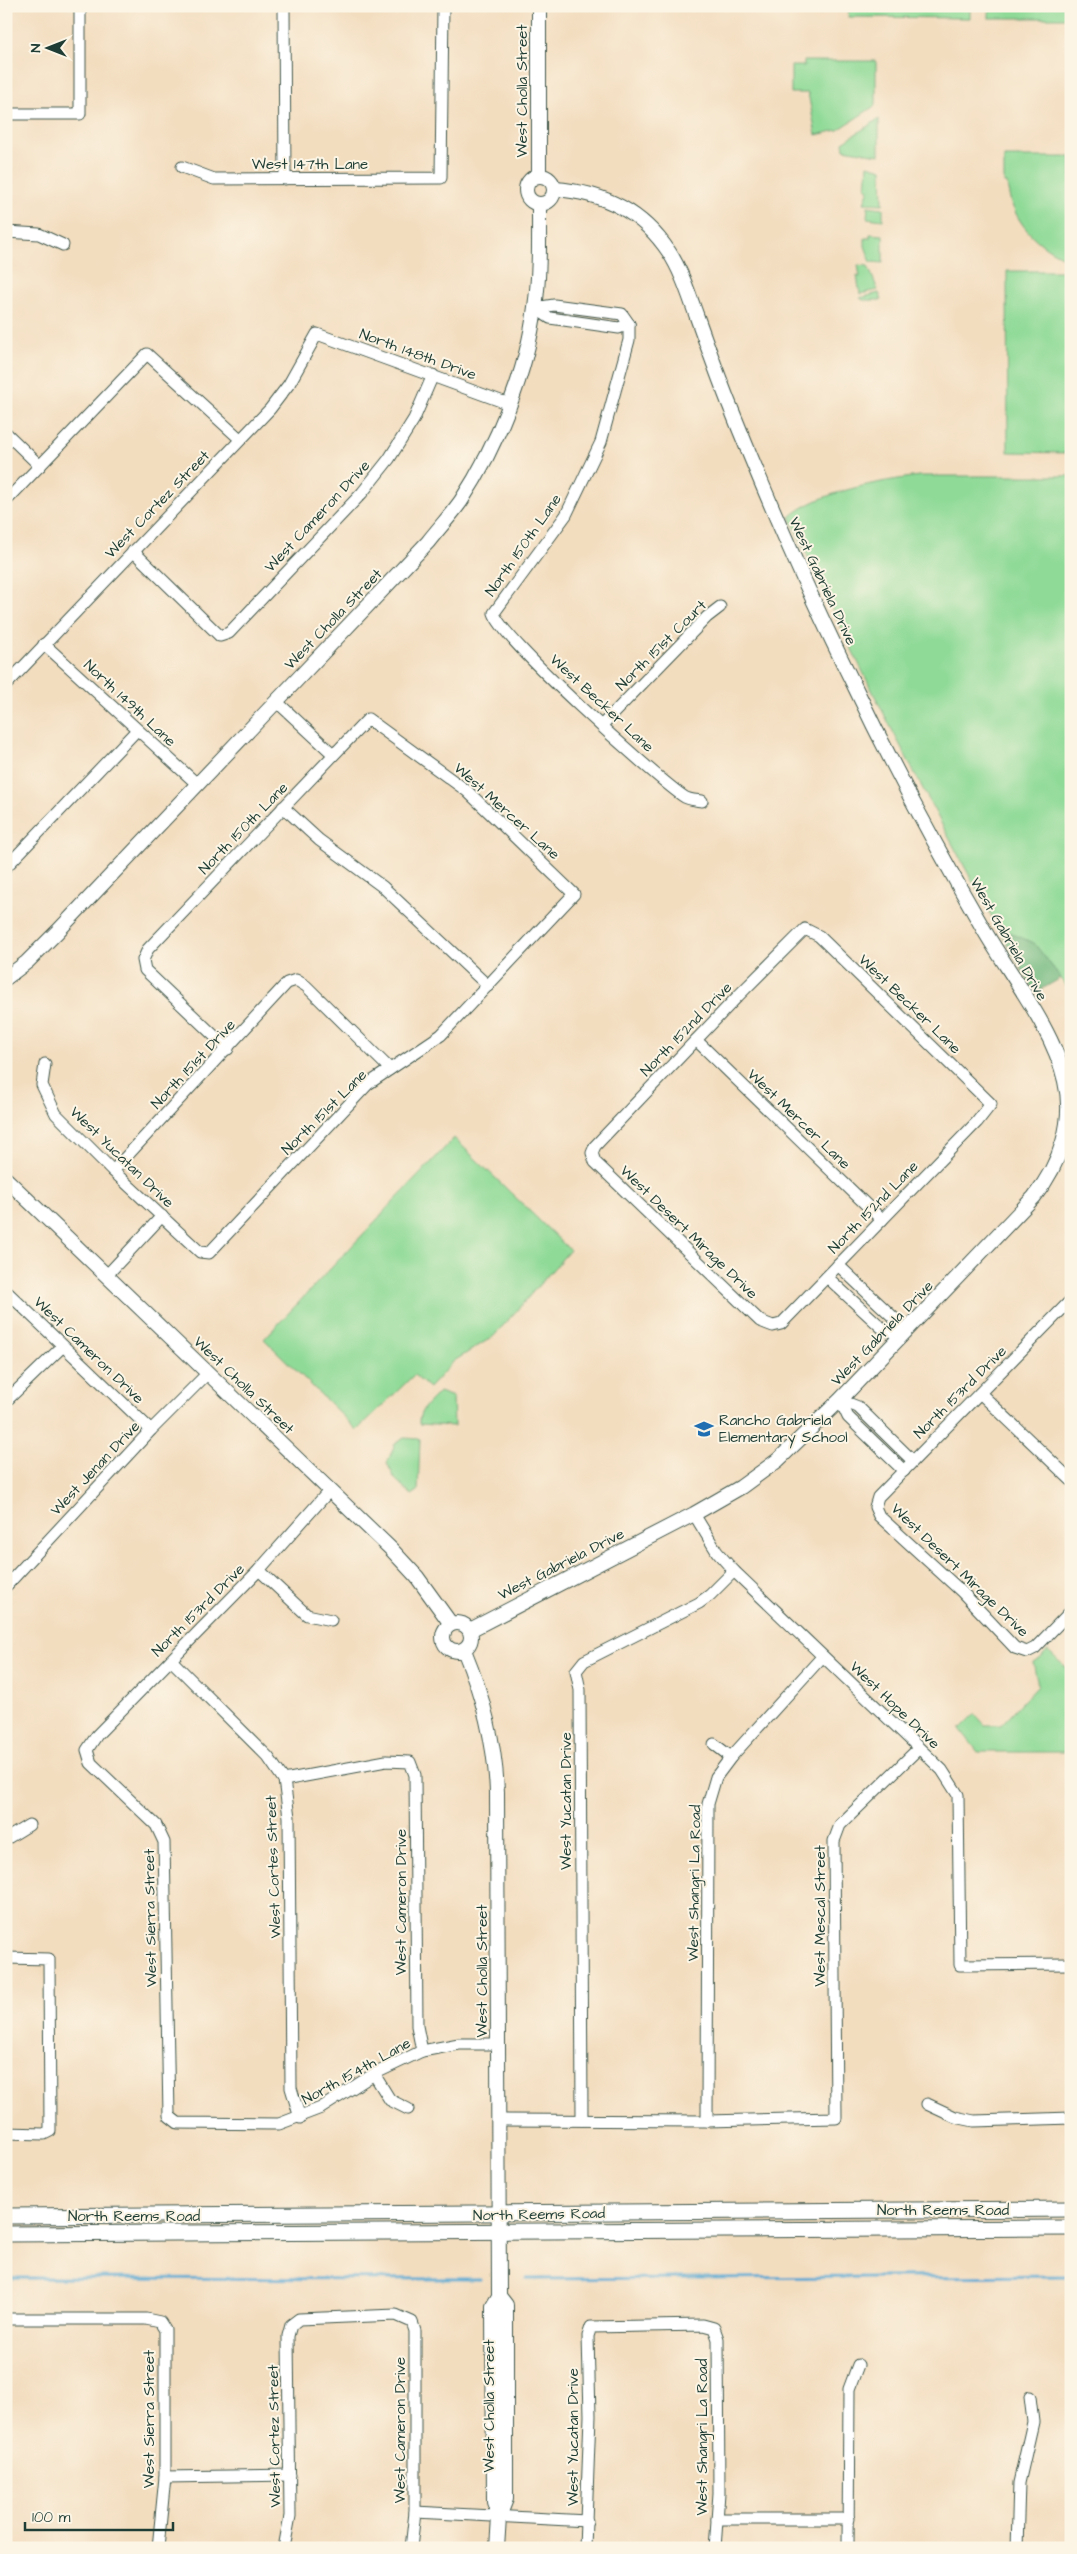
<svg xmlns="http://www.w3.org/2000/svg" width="1077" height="2554" viewBox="0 0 1077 2554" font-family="'Architects Daughter',sans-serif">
<rect width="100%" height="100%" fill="#fcf5e5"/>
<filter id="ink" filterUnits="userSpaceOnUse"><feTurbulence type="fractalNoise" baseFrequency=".02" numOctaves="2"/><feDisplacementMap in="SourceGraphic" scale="10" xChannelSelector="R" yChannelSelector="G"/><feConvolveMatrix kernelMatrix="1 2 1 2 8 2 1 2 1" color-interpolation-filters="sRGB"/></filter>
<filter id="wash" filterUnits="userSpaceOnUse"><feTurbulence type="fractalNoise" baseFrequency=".0096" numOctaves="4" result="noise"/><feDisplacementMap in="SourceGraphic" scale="20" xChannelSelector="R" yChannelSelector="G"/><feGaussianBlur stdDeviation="1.12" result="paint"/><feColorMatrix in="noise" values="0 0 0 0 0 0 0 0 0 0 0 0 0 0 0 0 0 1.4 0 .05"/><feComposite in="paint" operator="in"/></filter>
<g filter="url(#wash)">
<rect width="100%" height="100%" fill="#f3ddbf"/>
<g fill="#8fda97" stroke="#578c66">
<polygon points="849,6 970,6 970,18 848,17"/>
<rect x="989" y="6" width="82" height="12"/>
<polygon points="804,61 876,61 876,105 838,130 816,135 808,93 791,93 791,66 804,66"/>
<polygon points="879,119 879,155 844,149 843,142"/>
<path d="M1004,157H1071V260C1037,248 1010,219 1007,183H1004Z"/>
<polygon points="868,165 882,169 883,204 864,203 869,189 866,188"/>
<polygon points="868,206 883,208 883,220 867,218"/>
<polygon points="870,234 883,235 883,263 871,262 865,246 865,238 870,238"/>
<polygon points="858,265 868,266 878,290 860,294 857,276 860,277"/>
<polygon points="1007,271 1071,271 1071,453 1008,452"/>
<polygon points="879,293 882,300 863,300 860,298"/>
<path d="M919,476H1071V994C1053,964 1032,939 998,928C924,793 852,658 790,517C817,492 881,481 919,476Z"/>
<polygon points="454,1138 570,1250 494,1336 454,1361 429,1388 414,1375 357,1430 264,1339"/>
<path d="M439,1392L453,1397L454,1426L419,1424C418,1410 430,1402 439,1392Z"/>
<polygon points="404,1438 420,1439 418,1491 412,1495 395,1479 387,1463 395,1444"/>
<polygon points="1047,1650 1071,1672 1071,1752 978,1752 960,1729 975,1714 985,1725 1001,1725 1038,1685 1033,1663 1041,1658"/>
</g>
<polygon fill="#73ba80" stroke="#497c5a" points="998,928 1034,943 1061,978 1035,993"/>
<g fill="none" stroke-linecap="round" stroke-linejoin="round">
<g stroke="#58a8d2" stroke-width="3">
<polyline points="6,2278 480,2279"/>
<polyline points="526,2279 1071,2276"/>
</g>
</g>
</g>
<g filter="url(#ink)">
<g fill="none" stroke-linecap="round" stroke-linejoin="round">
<g stroke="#3f5549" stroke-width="13">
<g id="minor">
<polyline points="284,6 285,179"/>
<polyline points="6,114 80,114 80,6"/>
<polyline points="182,167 214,179 441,178 443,6"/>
<polyline points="6,232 39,234 63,245"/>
<polyline points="535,308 554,305 622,314 629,324"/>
<polyline points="535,308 550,318 619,328 629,324"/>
<path d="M629,324V340L601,442L566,515L494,613C502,640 653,775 683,796C688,800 696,800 702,801"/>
<polyline points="6,433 40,466"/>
<polyline points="6,501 147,354 240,439"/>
<polyline points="133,551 220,636 229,633 362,493 389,459 414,419 433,375"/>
<polyline points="44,644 197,784"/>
<polyline points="6,685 270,409 289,384 317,334 509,404"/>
<polyline points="276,701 333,754"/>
<polyline points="602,725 707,617 720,607"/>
<polyline points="283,807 319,840 383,887 488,986"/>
<polyline points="6,867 137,730"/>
<polygon points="805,929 819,936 991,1104 977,1122 781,1324 773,1326 760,1321 595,1162 592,1153 595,1146 738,996"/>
<polyline points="696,1040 882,1220"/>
<polyline points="45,1064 42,1085 56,1114 113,1171 200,1252 209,1253 368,1084 441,1035 574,894 467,791 368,719 148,949 143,960 145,970 228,1049"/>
<polyline points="113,1171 287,983 296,980 306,986 390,1069"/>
<polyline points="838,1265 893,1317 901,1336"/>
<polyline points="106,1276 162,1216"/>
<polyline points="827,1277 881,1327 901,1336"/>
<polyline points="6,1291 151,1430"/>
<polyline points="1071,1300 878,1497 875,1507 879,1516 962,1592 1015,1648 1027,1652 1035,1648 1071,1611"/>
<polyline points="980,1393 1071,1480"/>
<polyline points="840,1400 858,1407 913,1461"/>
<polyline points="840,1400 848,1417 904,1471"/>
<polyline points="6,1401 63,1346"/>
<polyline points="330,1490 259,1570 97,1735 87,1750 91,1763 156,1825 164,1842 169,2116 178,2123 279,2124 321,2108 374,2074 422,2051 459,2044 499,2044"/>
<polyline points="694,1514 717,1552 734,1571 942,1770 958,1795 960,1965 1071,1964"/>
<polyline points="259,1570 307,1615 331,1620"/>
<polyline points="6,1586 151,1430 208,1373"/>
<polyline points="171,1660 268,1757 284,1780 289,1817 291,2088 300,2118"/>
<polyline points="714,1744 731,1757"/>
<polyline points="284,1780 386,1761 410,1762 415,1775 417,2026 422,2051"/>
<polyline points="6,1839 29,1825"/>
<polyline points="6,1958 49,1959 50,2131 44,2134 6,2133"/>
<polyline points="374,2074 390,2100 408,2109"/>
<polyline points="927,2104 955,2117 974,2121 1071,2118"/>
<polyline points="499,2120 707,2121 836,2118 834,1841 840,1825 918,1749"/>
<polyline points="582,2120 580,1690 576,1671 584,1661 699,1603 710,1595 734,1571"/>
<polyline points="707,2121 708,1804 716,1777 731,1757 822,1657"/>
<polyline points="6,2319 146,2319 160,2322 165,2330 165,2477 158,2548"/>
<polyline points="165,2477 290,2475"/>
<polyline points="415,2512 587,2521"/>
<polyline points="717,2519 849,2519"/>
<polyline points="284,2548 290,2516 288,2336 291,2325 299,2319 396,2315 412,2322 415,2331 415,2512 411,2548"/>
<polyline points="585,2548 590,2416 588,2336 591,2327 703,2325 714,2328 718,2339 719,2493 715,2548"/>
<polyline points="848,2548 849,2389 858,2365"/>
<polyline points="1017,2548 1019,2483 1033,2422 1030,2397"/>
</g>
</g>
<g stroke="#3f5549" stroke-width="16">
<g id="tertiary">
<circle cx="540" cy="190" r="14"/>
<polyline points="539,176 539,6"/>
<path d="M6,978L27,962L58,931L428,542C439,528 451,515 461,501C497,446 527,372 535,307C540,273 539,239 539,205"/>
<polyline points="6,1179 391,1549 417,1577 451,1624"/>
<circle cx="457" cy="1637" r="14"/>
<path d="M470,1630L694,1514L741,1487L778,1460L840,1400L1034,1197C1060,1164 1075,1122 1065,1081C1054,1030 1010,975 984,930C937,849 893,767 853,683C807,591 766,496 728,401C717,373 707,345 697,317C689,295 682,272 669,252C642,211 602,192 554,189"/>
<path d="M464,1650C483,1696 495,1741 497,1792L499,2296L493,2306L494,2502L499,2517"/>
<polyline points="497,2548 499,2517 506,2499 506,2305 499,2296"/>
</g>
</g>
<g stroke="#3f5549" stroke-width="17">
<g id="secondary">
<polyline points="6,2216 1071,2209"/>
<polyline points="6,2234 1071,2228"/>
</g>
</g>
<use href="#minor" stroke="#fff" stroke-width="11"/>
<use href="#tertiary" stroke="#fff" stroke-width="14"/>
<use href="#secondary" stroke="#fff" stroke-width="15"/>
</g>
</g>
<defs>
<g id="school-bare" transform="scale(1.5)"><path d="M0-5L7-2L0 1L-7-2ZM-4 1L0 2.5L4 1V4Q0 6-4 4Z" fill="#1f6fb2" stroke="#fcf5e5" stroke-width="2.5" paint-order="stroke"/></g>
</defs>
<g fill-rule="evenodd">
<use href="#school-bare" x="704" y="1429"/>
</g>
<g text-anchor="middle" stroke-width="4" stroke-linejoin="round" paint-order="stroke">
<g font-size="15" fill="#1f3d34" stroke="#fcf5e5">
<text transform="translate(522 91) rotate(-90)" y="5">West Cholla Street</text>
<text x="310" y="169">West 147th Lane</text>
<text transform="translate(418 354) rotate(20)" y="5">North 148th Drive</text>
<text transform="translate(157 504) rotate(-46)" y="5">West Cortez Street</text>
<text transform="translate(317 516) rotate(-47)" y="5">West Cameron Drive</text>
<text transform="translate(523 545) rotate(-55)" y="5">North 150th Lane</text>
<text transform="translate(823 581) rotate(65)" y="5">West Gabriela Drive</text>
<text transform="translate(333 619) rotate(-46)" y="5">West Cholla Street</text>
<text transform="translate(661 645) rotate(-45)" y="5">North 151st Court</text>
<text transform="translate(130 703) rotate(43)" y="5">North 149th Lane</text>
<text transform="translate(602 703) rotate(43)" y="5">West Becker Lane</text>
<text transform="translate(507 811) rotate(42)" y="5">West Mercer Lane</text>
<text transform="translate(243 828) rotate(-46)" y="5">North 150th Lane</text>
<text transform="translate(1009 939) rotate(60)" y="5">West Gabriela Drive</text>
<text transform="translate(910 1004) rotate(44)" y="5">West Becker Lane</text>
<text transform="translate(686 1029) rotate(-46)" y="5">North 152nd Drive</text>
<text transform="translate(193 1064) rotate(-47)" y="5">North 151st Drive</text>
<text transform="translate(324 1112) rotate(-45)" y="5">North 151st Lane</text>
<text transform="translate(799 1119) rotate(44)" y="5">West Mercer Lane</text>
<text transform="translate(122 1157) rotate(44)" y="5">West Yucatan Drive</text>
<text transform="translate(873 1207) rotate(-46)" y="5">North 152nd Lane</text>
<text transform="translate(689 1232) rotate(44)" y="5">West Desert Mirage Drive</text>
<text transform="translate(882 1333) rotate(-46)" y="5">West Gabriela Drive</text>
<text transform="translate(89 1350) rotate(44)" y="5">West Cameron Drive</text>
<text transform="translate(244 1385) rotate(44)" y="5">West Cholla Street</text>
<text transform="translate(960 1392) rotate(-45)" y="5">North 153rd Drive</text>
<text transform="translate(95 1468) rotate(-47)" y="5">West Jenan Drive</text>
<text transform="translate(561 1564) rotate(-27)" y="5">West Gabriela Drive</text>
<text transform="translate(960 1570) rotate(44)" y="5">West Desert Mirage Drive</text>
<text transform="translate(198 1610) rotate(-45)" y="5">North 153rd Drive</text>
<text transform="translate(895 1705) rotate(44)" y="5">West Hope Drive</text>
<text transform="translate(566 1801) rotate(-90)" y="5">West Yucatan Drive</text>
<text transform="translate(273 1867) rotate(-92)" y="5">West Cortes Street</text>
<text transform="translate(694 1883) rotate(-89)" y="5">West Shangri La Road</text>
<text transform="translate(401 1902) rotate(-90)" y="5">West Cameron Drive</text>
<text transform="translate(820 1916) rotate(-90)" y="5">West Mescal Street</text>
<text transform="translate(150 1918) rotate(-91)" y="5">West Sierra Street</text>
<text transform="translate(482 1971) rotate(-90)" y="5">West Cholla Street</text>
<text transform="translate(356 2071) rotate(-29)" y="5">North 154th Lane</text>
<text x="943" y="2215">North Reems Road</text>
<text transform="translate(539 2214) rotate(-1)" y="5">North Reems Road</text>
<text x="134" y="2221">North Reems Road</text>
<text transform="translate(489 2406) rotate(-90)" y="5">West Cholla Street</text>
<text transform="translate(149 2419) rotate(-90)" y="5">West Sierra Street</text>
<text transform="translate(400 2430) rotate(-90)" y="5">West Cameron Drive</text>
<text transform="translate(274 2436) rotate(-91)" y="5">West Cortez Street</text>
<text transform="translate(573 2437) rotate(-90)" y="5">West Yucatan Drive</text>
<text transform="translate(702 2437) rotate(-90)" y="5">West Shangri La Road</text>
</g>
<g font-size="15" fill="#1f3d34" stroke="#fcf5e5" text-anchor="start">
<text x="719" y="1425">Rancho Gabriela<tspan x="719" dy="17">Elementary School</tspan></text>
</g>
</g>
<rect width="1077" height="2554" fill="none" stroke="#fcf5e5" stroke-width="25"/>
<g transform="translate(48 48) rotate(270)" stroke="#fcf5e5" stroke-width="4" paint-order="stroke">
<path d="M0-4L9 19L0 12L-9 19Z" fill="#1f3d34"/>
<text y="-8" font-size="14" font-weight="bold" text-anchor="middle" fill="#1f3d34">N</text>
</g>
<path d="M25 2522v8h148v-8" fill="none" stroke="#1f3d34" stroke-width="2.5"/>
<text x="32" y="2522" font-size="15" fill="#1f3d34" stroke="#fcf5e5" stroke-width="4" paint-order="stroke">100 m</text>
</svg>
